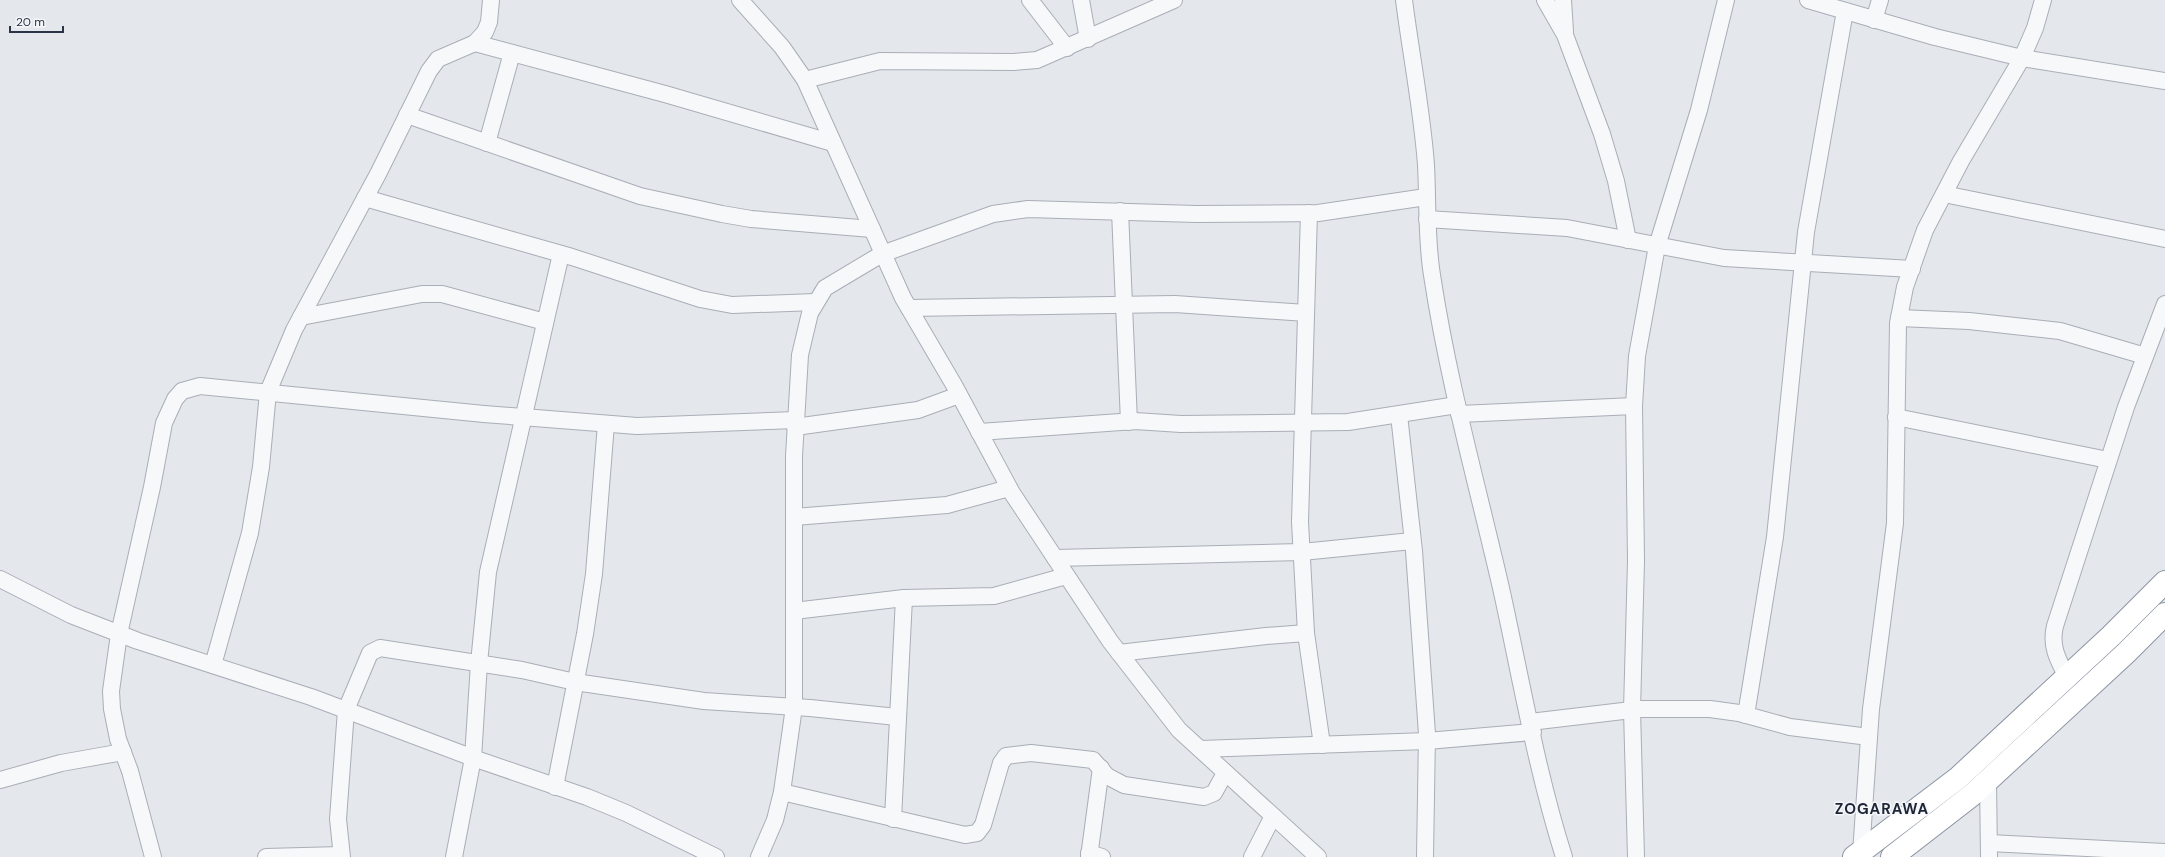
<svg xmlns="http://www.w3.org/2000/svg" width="2165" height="857" viewBox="0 0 2165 857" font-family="'DM Sans',sans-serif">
<rect width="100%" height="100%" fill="#e4e7ec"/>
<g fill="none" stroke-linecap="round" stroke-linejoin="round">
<g stroke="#a9aeb7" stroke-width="18">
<g id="minor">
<polyline points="740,0 782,47 805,80 903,298 954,385 1012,493 1110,641 1179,730 1318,857"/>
<polyline points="1030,0 1067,48"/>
<polyline points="1081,0 1088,39"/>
<path d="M1404,0C1411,55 1422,110 1426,165C1428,202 1426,239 1432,275C1448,381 1477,484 1501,588C1521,678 1536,769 1564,857"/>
<polyline points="1545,0 1565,35 1602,134 1616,181 1628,240"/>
<polyline points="1563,0 1565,31"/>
<polyline points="1808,0 1935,37 2022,58 2165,81"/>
<polyline points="1874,20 1880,0"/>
<polyline points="475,43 665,94 833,143"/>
<polyline points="805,80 880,61 1014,62 1037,60 1174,0"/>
<polyline points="407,115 640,196 722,214 751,219 872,229"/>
<polyline points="487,143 512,53"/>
<polyline points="1944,194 2165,239"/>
<polyline points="365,198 572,257 700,299 732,305 816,302"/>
<polyline points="1120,211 1129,422"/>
<polyline points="1309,213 1300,522 1306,633 1322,745"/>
<polyline points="1427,219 1567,228 1724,258 1912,269"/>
<polyline points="909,308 1175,304 1306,313"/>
<polyline points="301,317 422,294 442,294 545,322"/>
<polyline points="1899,318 1969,321 2060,331 2145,356"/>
<polyline points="1459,414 1634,406"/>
<polyline points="1399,415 1414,551 1427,734 1425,857"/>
<polyline points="1896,417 2108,460"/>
<polyline points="795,427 918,410 959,395"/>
<polyline points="979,432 1135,421 1181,424 1348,422 1457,405"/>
<polyline points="794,517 947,505 1009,488"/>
<polyline points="1055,558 1302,552 1412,541"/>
<polyline points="0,579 71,615 138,641 311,697 476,759 587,797 626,813 716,857"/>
<polyline points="794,611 904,598 994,596 1066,576"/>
<polyline points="1119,653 1266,636 1306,633"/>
<polyline points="213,665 250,533 261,467 268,392 294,330 378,174 429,71 438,59 475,43 485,32 489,22 491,0"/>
<path d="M2067,677C2058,660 2050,646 2055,626L2126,407L2165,304"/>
<polyline points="1746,715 1775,537 1806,232 1845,11"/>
<polyline points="1530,722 1640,709 1710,709 1739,713 1790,727 1869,737"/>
<polyline points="1200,749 1427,741 1533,732"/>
<polyline points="0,780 61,763 123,752"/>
<polyline points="1988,781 1989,857"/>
<polyline points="555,787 585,634 594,574 606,424"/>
<polyline points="782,792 965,835 977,833 983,825 1001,763 1006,756 1031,753 1093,760 1107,776 1124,785 1204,797 1214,793 1225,773"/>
<polyline points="893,819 904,598"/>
<polyline points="1989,843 2165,852"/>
<polyline points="1089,853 1102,857"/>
<polyline points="1861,853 1871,709 1895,523 1898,323 1905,287 1925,230 1961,161 2022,58 2035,28 2043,0"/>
<polyline points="153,857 130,771 118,739 112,709 111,691 119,634 152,487 164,423 175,399 182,391 200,386 484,414 637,426 796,420"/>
<polyline points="266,857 341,855"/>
<polyline points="342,857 338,819 346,710 370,653 380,648 522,670 575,682 704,701 810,708 897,717"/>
<polyline points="454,857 473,758 479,663 488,572 561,254"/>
<polyline points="759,857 775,820 782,792 794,707 794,456 800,355 810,313 825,288 882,254 993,214 1028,209 1196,214 1318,213 1426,197"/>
<polyline points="1089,857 1101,768"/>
<polyline points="1252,857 1273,816"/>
<polyline points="1636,857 1632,710 1636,561 1634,406 1637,356 1657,246 1699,110 1726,0"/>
</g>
</g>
<g stroke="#8b94a3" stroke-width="24">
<g id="trunk">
<polyline points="1854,857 1958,778 2111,636 2165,582"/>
<polyline points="1892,857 1972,795 2126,653 2165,614"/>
</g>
</g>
<use href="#minor" stroke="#f7f8fa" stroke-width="16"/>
<use href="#trunk" stroke="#fff" stroke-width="22"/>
</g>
<g text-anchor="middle" stroke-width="3" stroke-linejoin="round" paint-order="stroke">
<g font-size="15" font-weight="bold" letter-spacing="1" fill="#1d2536" stroke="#f4f6f9">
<text x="1882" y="814">ZOGARAWA</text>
</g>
</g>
<path d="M10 26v6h53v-6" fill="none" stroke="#2b3445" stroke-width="2"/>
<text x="16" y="26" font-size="12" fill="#2b3445" stroke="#f4f6f9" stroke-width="3" paint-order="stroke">20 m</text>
</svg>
